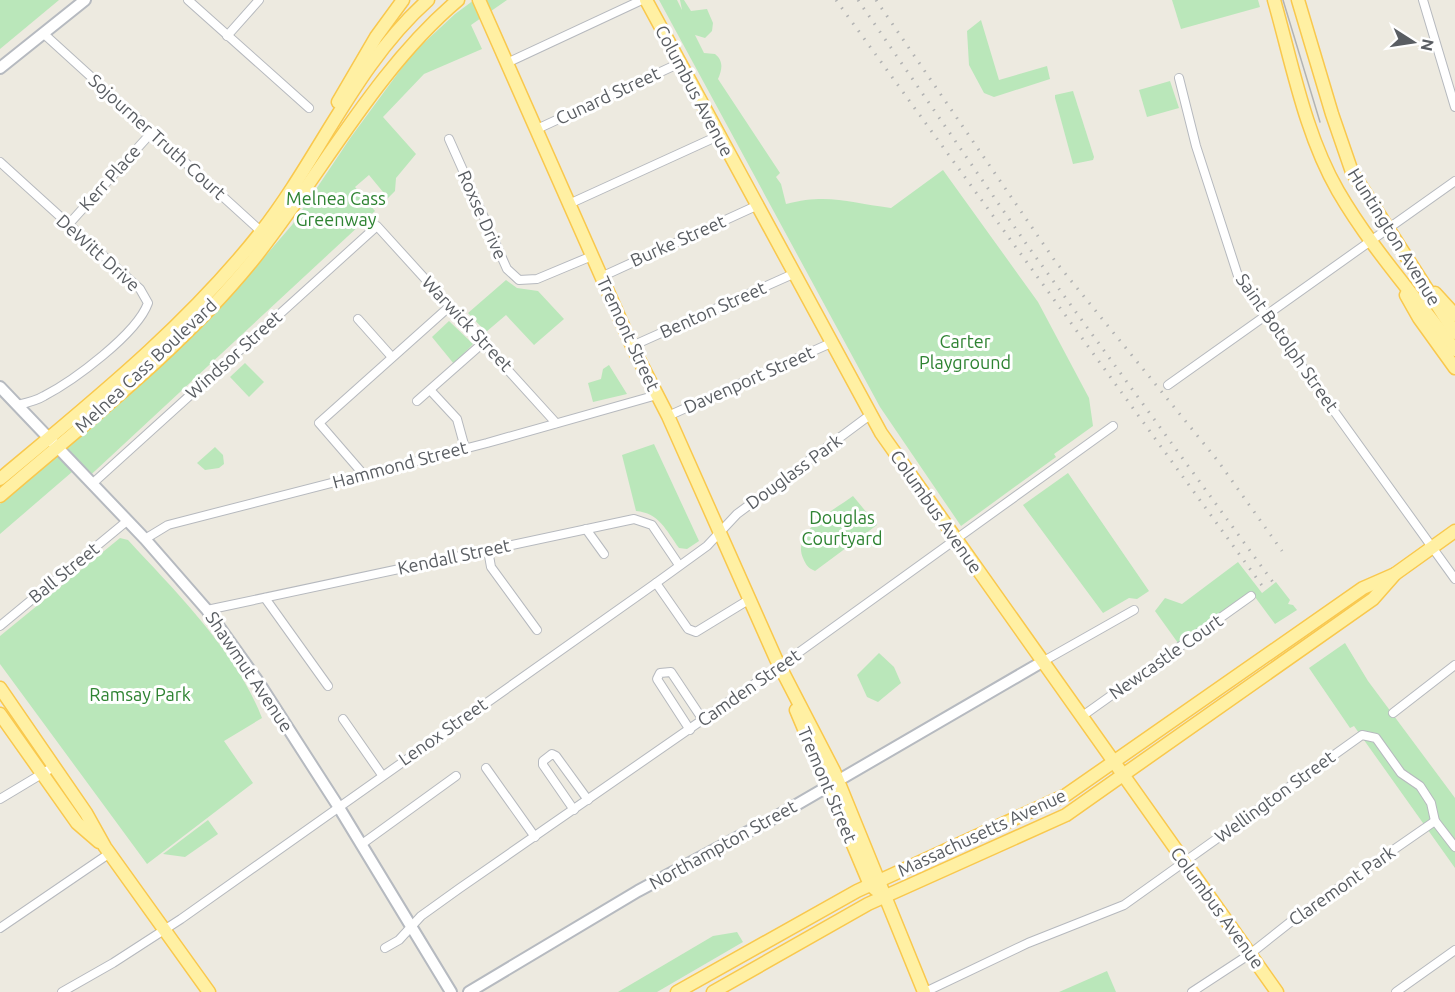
<svg xmlns="http://www.w3.org/2000/svg" width="1455" height="992" viewBox="0 0 1455 992" font-family="Ubuntu,sans-serif">
<rect width="100%" height="100%" fill="#edeae0"/>
<g fill="#bae7ba">
<polygon points="0,0 59,0 0,49"/>
<polygon points="474,0 507,0 471,25 482,49 424,74 383,117 416,154 396,178 395,191 388,198 369,175 355,187 375,211 82,483 72,472 0,534 0,504 156,369 230,297 292,225 351,137 412,54 455,14"/>
<path d="M659,0H677L682,10L680,0H684L691,11L707,9L713,23L712,31L705,38L695,35L704,53L715,54C724,61 722,70 718,79L780,173L776,177L781,184L786,204C829,193 850,203 891,208L943,170L1038,302L1089,398L1093,426L1054,454L1056,457L961,526L880,407Z"/>
<polygon points="1172,0 1258,0 1260,7 1181,29"/>
<polygon points="981,20 999,80 1047,66 1050,79 994,97 984,93 969,65 967,31"/>
<polygon points="1170,81 1179,108 1147,117 1139,90"/>
<polygon points="1073,91 1094,157 1093,160 1073,164 1055,98 1055,95"/>
<polygon points="506,280 517,288 538,291 564,319 534,345 506,315 486,332 468,313"/>
<polygon points="449,321 473,344 454,364 432,337"/>
<polygon points="245,363 264,382 249,397 230,377"/>
<polygon points="609,365 627,394 593,402 588,383 601,379 603,369"/>
<path d="M654,444L699,541L687,549L679,548C666,530 659,513 636,511L622,455Z"/>
<polygon points="215,447 223,455 224,464 219,468 205,470 197,463"/>
<polygon points="1068,473 1149,591 1137,599 1129,598 1103,613 1023,505"/>
<path d="M853,496L877,525L815,571C808,568 806,565 803,558C791,531 836,509 853,496Z"/>
<path d="M120,538L128,540C176,592 236,651 262,718L224,741L253,783L147,864L0,664V636Z"/>
<polygon points="1238,562 1262,593 1276,582 1290,600 1288,604 1293,605 1297,610 1275,624 1252,593 1178,643 1155,611 1165,598 1182,604"/>
<polygon points="1345,643 1368,681 1455,798 1455,868 1354,726 1350,728 1309,668"/>
<polygon points="879,653 894,667 901,683 878,702 867,697 857,675"/>
<polygon points="208,820 218,834 185,857 163,854"/>
<polygon points="737,932 743,942 657,992 618,992 713,936"/>
<polygon points="1107,971 1116,992 1059,992"/>
</g>
<g fill="none" stroke-linecap="round" stroke-linejoin="round">
<g stroke="#b6b9be" stroke-width="10">
<g id="street">
<polyline points="188,0 309,108"/>
<polyline points="1423,0 1455,107"/>
<polyline points="44,34 264,234"/>
<polyline points="227,36 259,0"/>
<polyline points="507,63 642,0"/>
<polyline points="1179,78 1196,146 1239,279 1455,579"/>
<polyline points="537,129 680,63"/>
<polyline points="449,139 507,269 519,280 537,279 592,256"/>
<path d="M0,162L140,289L148,303C137,334 73,381 44,396C36,401 26,403 17,405"/>
<polyline points="569,204 718,136"/>
<polyline points="68,225 152,132"/>
<polyline points="601,277 756,206"/>
<polyline points="358,319 391,356"/>
<polyline points="632,346 793,274"/>
<polyline points="1168,385 1455,181"/>
<polyline points="431,391 457,419 465,448"/>
<polyline points="417,401 484,342"/>
<polyline points="668,416 831,343"/>
<polyline points="364,475 319,423 450,306"/>
<polyline points="92,484 377,226 556,423"/>
<polyline points="586,529 604,554"/>
<polyline points="145,539 168,525 487,443 657,395"/>
<polyline points="488,550 491,567 537,630"/>
<polyline points="656,583 688,629 696,632 750,599"/>
<polyline points="265,598 328,686"/>
<polyline points="207,610 634,519 652,525 679,565"/>
<polyline points="0,626 127,521"/>
<polyline points="1042,662 1134,610"/>
<polyline points="1393,713 1455,665"/>
<polyline points="1081,717 1251,596"/>
<polyline points="343,719 382,775"/>
<polyline points="690,730 657,679 660,673 671,672 703,720"/>
<polyline points="486,768 535,837"/>
<polyline points="0,799 55,766"/>
<polyline points="574,810 543,765 543,761 552,754 556,756 588,800"/>
<polyline points="362,844 456,776"/>
<polyline points="0,928 110,853"/>
<polyline points="385,948 399,940 421,916 460,888 780,666 1113,426"/>
<polyline points="62,992 113,963 181,919 656,583 707,546 737,514 870,415"/>
<polyline points="925,992 1028,943 1124,905 1362,735 1376,738 1401,773 1420,786 1431,803 1435,821 1455,847"/>
<polyline points="1192,992 1250,954 1298,916 1435,821"/>
<polyline points="1396,992 1455,950"/>
</g>
</g>
<g stroke="#b6bac0" stroke-width="14">
<g id="secondary">
<polyline points="0,68 85,0"/>
<polyline points="0,387 145,539 207,610 257,680 338,806 451,992"/>
<polyline points="469,992 638,891 772,819 1042,662"/>
</g>
</g>
<g stroke="#f9c84d" stroke-width="15">
<g id="primary">
<polyline points="479,0 632,346 668,416 776,659 834,771 924,992"/>
<polyline points="646,0 881,433 1277,992"/>
<path d="M1274,0C1292,63 1305,134 1338,191C1371,248 1416,297 1455,350"/>
<polyline points="1298,0 1332,114 1352,172 1455,333"/>
<polyline points="338,102 376,37 403,0"/>
<polyline points="1435,293 1455,315"/>
<polyline points="1406,295 1419,318 1455,368"/>
<path d="M0,479C92,402 186,327 261,232C319,158 356,64 428,0"/>
<path d="M0,496C87,421 180,350 253,260C321,175 375,70 458,0"/>
<polyline points="0,688 86,813 105,847 209,992"/>
<polyline points="796,710 870,885 876,890"/>
<polyline points="0,714 77,823 99,842"/>
<polyline points="677,992 857,891 1066,795 1363,588 1395,574"/>
<polyline points="713,992 868,904 1066,815 1373,599 1395,574 1455,531"/>
</g>
</g>
<use href="#street" stroke="#fff" stroke-width="8"/>
<use href="#secondary" stroke="#fff" stroke-width="10"/>
<use href="#primary" stroke="#fff0a3" stroke-width="12"/>
<polyline stroke="#b2b3b3" stroke-width="1.5" points="1283,0 1320,122"/>
<g stroke="#b2b3b3" stroke-width="3" stroke-dasharray="1.5 8" stroke-linecap="butt">
<polyline points="836,0 1266,591"/>
<polyline points="858,0 1027,245 1275,585"/>
<polyline points="876,0 1055,261 1218,461 1282,551"/>
</g>
</g>
<g text-anchor="middle" stroke-width="6" stroke-linejoin="round" paint-order="stroke">
<g font-size="18" fill="#595d62" stroke="#fff">
<text transform="translate(694 91) rotate(62)" y="6">Columbus Avenue</text>
<text transform="translate(608 96) rotate(-25)" y="6">Cunard Street</text>
<text transform="translate(157 137) rotate(42)" y="6">Sojourner Truth Court</text>
<text transform="translate(110 178) rotate(-48)" y="6">Kerr Place</text>
<text transform="translate(482 215) rotate(66)" y="6">Roxse Drive</text>
<text transform="translate(1394 237) rotate(58)" y="6">Huntington Avenue</text>
<text transform="translate(678 241) rotate(-24)" y="6">Burke Street</text>
<text transform="translate(98 253) rotate(42)" y="6">DeWitt Drive</text>
<text transform="translate(713 310) rotate(-24)" y="6">Benton Street</text>
<text transform="translate(467 324) rotate(47)" y="6">Warwick Street</text>
<text transform="translate(628 334) rotate(65)" y="6">Tremont Street</text>
<text transform="translate(1287 343) rotate(55)" y="6">Saint Botolph Street</text>
<text transform="translate(234 355) rotate(-42)" y="6">Windsor Street</text>
<text transform="translate(146 366) rotate(-43)" y="6">Melnea Cass Boulevard</text>
<text transform="translate(749 380) rotate(-24)" y="6">Davenport Street</text>
<text transform="translate(400 465) rotate(-15)" y="6">Hammond Street</text>
<text transform="translate(794 472) rotate(-36)" y="6">Douglass Park</text>
<text transform="translate(936 512) rotate(55)" y="6">Columbus Avenue</text>
<text transform="translate(454 557) rotate(-12)" y="6">Kendall Street</text>
<text transform="translate(64 573) rotate(-39)" y="6">Ball Street</text>
<text transform="translate(1166 657) rotate(-35)" y="6">Newcastle Court</text>
<text transform="translate(249 672) rotate(56)" y="6">Shawmut Avenue</text>
<text transform="translate(749 688) rotate(-35)" y="6">Camden Street</text>
<text transform="translate(443 732) rotate(-35)" y="6">Lenox Street</text>
<text transform="translate(827 785) rotate(67)" y="6">Tremont Street</text>
<text transform="translate(1275 797) rotate(-36)" y="6">Wellington Street</text>
<text transform="translate(982 833) rotate(-25)" y="6">Massachusetts Avenue</text>
<text transform="translate(723 845) rotate(-29)" y="6">Northampton Street</text>
<text transform="translate(1342 886) rotate(-35)" y="6">Claremont Park</text>
<text transform="translate(1217 908) rotate(54)" y="6">Columbus Avenue</text>
</g>
<g font-size="18" fill="#2e8332" stroke="#fff">
<text x="336" y="205">Melnea Cass<tspan x="336" dy="21">Greenway</tspan></text>
<text x="965" y="348">Carter<tspan x="965" dy="21">Playground</tspan></text>
<text x="842" y="524">Douglas<tspan x="842" dy="21">Courtyard</tspan></text>
<text x="140" y="701">Ramsay Park</text>
</g>
</g>
<g transform="translate(1413 42) rotate(102)" stroke="#ffffff" stroke-width="4.5" paint-order="stroke">
<path d="M0-4.5L10 22L0 15L-10 22Z" fill="#595d62"/>
<text y="-9" font-size="16" font-weight="bold" text-anchor="middle" fill="#595d62">N</text>
</g>
</svg>
